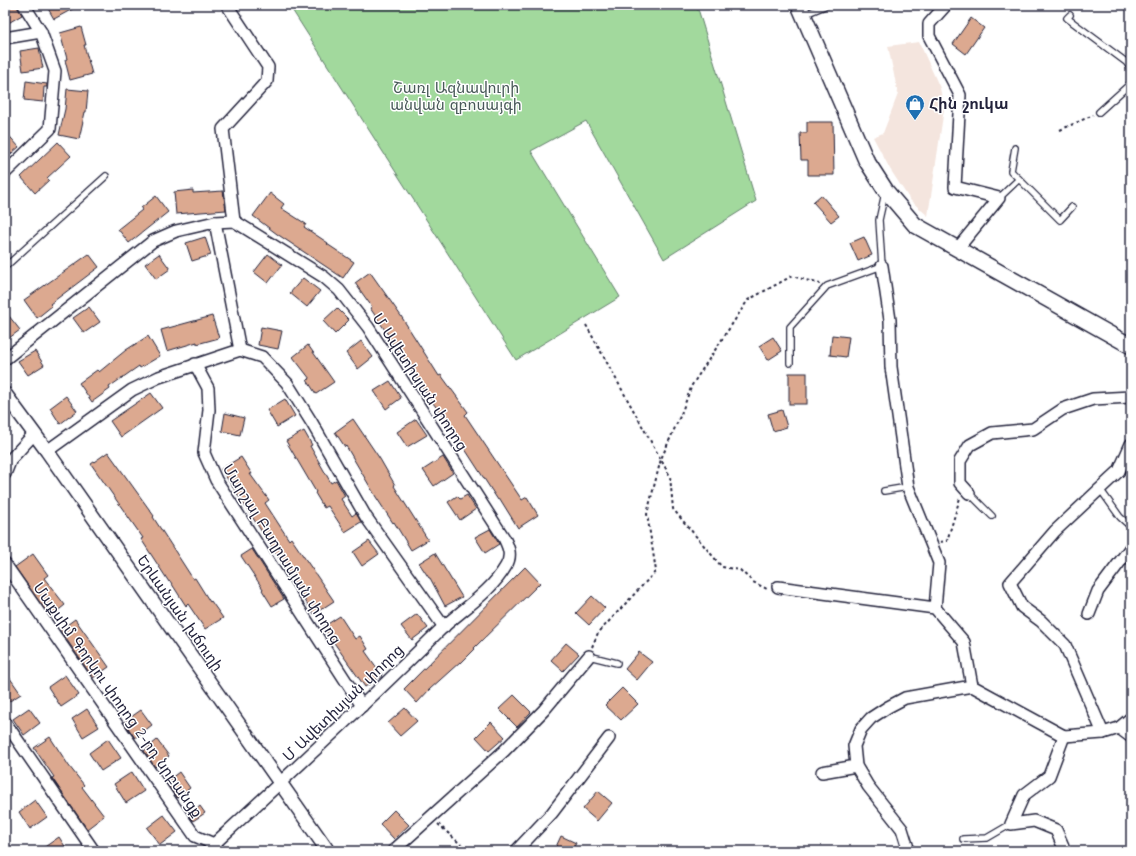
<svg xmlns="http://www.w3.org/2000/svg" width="1136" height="856" viewBox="0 0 1136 856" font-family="'Comic Neue','Noto Sans Armenian',sans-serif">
<rect width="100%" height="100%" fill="#fff"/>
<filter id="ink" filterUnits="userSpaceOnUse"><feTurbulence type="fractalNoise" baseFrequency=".025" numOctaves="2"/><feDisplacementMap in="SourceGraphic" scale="8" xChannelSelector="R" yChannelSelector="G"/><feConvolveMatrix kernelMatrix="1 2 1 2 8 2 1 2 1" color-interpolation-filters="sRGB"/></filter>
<g filter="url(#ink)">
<polygon fill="#f4e5de" points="919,42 940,88 944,109 928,216 910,200 890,169 873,137 883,133 898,94 888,46"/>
<polygon fill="#a2d99d" stroke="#627e6c" points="289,5 695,5 699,12 756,201 664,259 586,121 531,151 620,297 516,360"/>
<g fill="#dca990" stroke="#22223b">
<polygon points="5,5 16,5 22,15 5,25"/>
<polygon points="46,5 80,5 54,19"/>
<polygon points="971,18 984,28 966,54 953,44"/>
<polygon points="81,27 86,45 84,45 92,74 70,80 65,60 67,59 60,33"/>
<polygon points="39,48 43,68 23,71 20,51"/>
<polygon points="26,81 47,84 47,87 44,87 43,102 24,100"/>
<polygon points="67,89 88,91 86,112 85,112 79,139 59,135 65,109"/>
<polygon points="807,122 833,122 834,175 808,175 808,160 801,160 800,133 807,133"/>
<polygon points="5,131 19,147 5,159"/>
<polygon points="58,142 71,156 47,178 49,180 35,193 21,177"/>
<polygon points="193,190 193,193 223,191 226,210 176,214 174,192"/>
<polygon points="270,193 284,204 281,208 306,224 304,227 328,243 327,244 354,262 343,278 277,234 253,216"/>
<polygon points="821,195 839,216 831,222 813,202"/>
<polygon points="156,196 168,212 129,243 118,229 142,210 141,208"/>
<polygon points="205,237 211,255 192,261 186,243"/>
<polygon points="864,237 872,255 858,261 850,243"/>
<polygon points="89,254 99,267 50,304 52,306 37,318 24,300"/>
<polygon points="159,254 170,269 156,279 145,264"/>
<polygon points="268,254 282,265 268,283 254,272"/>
<polygon points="370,272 401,316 439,376 441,375 468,412 465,415 522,500 527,497 538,515 518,528 500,499 498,500 450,426 422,388 422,387 400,353 399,354 388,337 389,336 370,308 372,307 355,283"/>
<polygon points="303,278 320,291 307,307 290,293"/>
<polygon points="89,307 100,322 84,333 73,318"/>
<polygon points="337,308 349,320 335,334 323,321"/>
<polygon points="5,311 20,330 5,341"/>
<polygon points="212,316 219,338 197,344 197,342 167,351 161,330"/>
<polygon points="261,327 282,331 278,349 258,345"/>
<polygon points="832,335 849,337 846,357 830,355"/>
<polygon points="148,336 160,356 140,368 139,366 109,387 110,389 92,402 79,383 97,370 99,372 126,350"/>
<polygon points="773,337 782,351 768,360 759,346"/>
<polygon points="361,341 373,357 358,369 346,353"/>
<polygon points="308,345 334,382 316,394 307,380 310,379 293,357"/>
<polygon points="35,351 44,365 28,375 18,361"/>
<rect x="789" y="373" width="18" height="31"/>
<polygon points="390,381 401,398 386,409 374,391"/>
<polygon points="151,393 162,408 121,437 110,421"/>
<polygon points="66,396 77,411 60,424 50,408"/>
<polygon points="285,399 295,416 277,427 267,410"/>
<polygon points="782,410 787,427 773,431 768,414"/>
<polygon points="225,413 244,418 240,435 222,431"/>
<polygon points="353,419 380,459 395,485 394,486 428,540 411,550 394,522 393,523 376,497 346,446 345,447 335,432"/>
<polygon points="416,419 427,435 407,447 397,432"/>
<polygon points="304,431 312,445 310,446 331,483 336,480 345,496 341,499 352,516 356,513 361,522 345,532 328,506 324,508 315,493 316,492 286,441"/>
<polygon points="108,452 154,516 153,517 193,579 195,578 210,602 211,601 223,618 205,629 188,604 186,606 170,581 169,582 141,539 143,538 91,464"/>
<polygon points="241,457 252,474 250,474 269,500 265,503 289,540 291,538 334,601 314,614 287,573 288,572 221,469"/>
<polygon points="443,457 453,473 434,486 423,470"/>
<polygon points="467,495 476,509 460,520 448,502 457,496 460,499"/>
<polygon points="490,529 499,544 485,553 475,537"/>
<polygon points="369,541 379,554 362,566 353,552"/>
<polygon points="252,549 284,599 272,606 262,590 263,589 241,556"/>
<polygon points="435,553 462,597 445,606 430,578 429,578 419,563"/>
<polygon points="33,554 48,575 44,578 65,605 50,617 15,567"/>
<polygon points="525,567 540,583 474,648 475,649 461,663 460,662 430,689 417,703 404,689"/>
<polygon points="592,596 605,608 589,625 576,613"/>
<polygon points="417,614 428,628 412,640 401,626"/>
<polygon points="340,616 355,639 360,636 368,649 365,651 382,675 365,687 323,627"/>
<polygon points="75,619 109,667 93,678 60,630"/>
<polygon points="566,643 579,654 563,671 551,660"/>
<polygon points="639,652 652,662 637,680 625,669"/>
<polygon points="5,671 21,694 5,704"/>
<polygon points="65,675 79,695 61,707 48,687"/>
<polygon points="622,688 638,704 621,720 605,705"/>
<polygon points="514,695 531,712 517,727 499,709"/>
<polygon points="29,708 40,723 24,735 13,719"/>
<polygon points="405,708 417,721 400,736 388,723"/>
<polygon points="87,709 99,727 83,737 72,719"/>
<polygon points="141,710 152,725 135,738 124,722"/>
<polygon points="491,722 505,737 489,751 476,737"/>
<polygon points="50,737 69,766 84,785 82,787 104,816 87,829 52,778 54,777 34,748"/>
<polygon points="108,739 121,758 101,771 89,753"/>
<polygon points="157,740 169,756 155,767 144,751"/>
<polygon points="132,772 144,791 126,803 114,784"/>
<polygon points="179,772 190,788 177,798 166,782"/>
<polygon points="598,791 612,803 597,821 583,809"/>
<polygon points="35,800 47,817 30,829 19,812"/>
<polygon points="200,806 205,813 193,821 189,815"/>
<polygon points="394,810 409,825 394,839 380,824"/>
<polygon points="164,815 177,832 160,845 147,828"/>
<polygon points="561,836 576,843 572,851 554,851"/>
<polygon points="59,837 68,851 39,851"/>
</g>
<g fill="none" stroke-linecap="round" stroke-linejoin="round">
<g stroke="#22223b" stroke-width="8">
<g id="service">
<polyline points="803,15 827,5"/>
<polyline points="1070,15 1067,18 1126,62 1131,69"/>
<polyline points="1099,112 1131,83"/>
<polyline points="1015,148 1011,171 1019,179"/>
<polyline points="999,198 1019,179 1060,220 1072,207"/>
<polyline points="5,267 106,176"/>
<polyline points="790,363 790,327 827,286 882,266 879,220 885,193"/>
<polyline points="1100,489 1120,517 1131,527"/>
<polyline points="884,491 908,487"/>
<polyline points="969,493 992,516"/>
<polyline points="589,656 617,663"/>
<polyline points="963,839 987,838 1011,824"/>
</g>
</g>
<g stroke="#22223b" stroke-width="14">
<g id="minor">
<polyline points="227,5 268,67 267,81 223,129 234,221"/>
<polyline points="946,5 929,24 929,36 960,95 955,187 999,198 958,248"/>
<polyline points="5,38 41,32"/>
<polyline points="5,173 50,129 55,71 41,32 24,5"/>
<polyline points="215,222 240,350"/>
<polyline points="882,266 890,320 891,367 908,487 939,563 935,608"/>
<path d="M5,359L153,241L176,231L215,222L234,221L324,277L339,290L368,327L504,538C509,548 512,556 506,566C490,594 459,611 437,633C364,705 289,775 214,844L209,851"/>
<polyline points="195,364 208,388 209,410 204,453 216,480 362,706"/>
<polyline points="47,451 132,390 159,377 240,350 262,357 287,383 312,423 366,517 444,627"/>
<polyline points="5,474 11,459 34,434"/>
<polyline points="969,493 960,483 960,461 970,445 992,433 1033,429 1063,409 1093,399 1131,397"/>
<polyline points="5,564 195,836 214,844 219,851"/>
<polyline points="778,587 935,608 964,642 972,686"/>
<polyline points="1089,614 1098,591 1131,547"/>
<polyline points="5,722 94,851"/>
<polyline points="1119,728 1131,737"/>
<polyline points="1103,733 1065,645 1041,621 1022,607 1010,583 1055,531 1119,471 1131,444"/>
<polyline points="822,772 856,766"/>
<polyline points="1063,846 1056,830 1034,821 1011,824 1024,795 1049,776 1064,736"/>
<polyline points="393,851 504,751 544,710 589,656"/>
<polyline points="516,851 552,813 609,738"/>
<polyline points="907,851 908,848 902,829 868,786 856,766 854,746 861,729 871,718 888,707 905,698 972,686 1064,736 1103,733 1119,728 1131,718"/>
</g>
</g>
<g stroke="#22223b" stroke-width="16">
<polyline id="tertiary" points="5,394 47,451 328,851"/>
</g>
<g stroke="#22223b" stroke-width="18">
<polyline id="secondary" points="799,5 866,160 886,191 915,225 1131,346"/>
</g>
<g stroke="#22223b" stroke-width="2" stroke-dasharray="3 3" stroke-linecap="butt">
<polyline points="1060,130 1093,115"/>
<polyline points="586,325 670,476 673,509 722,567 740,570 753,582 769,590"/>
<polyline points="940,542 947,541 960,498"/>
<polyline points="592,647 598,633 656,571 647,514 661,459 681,414 692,385 748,300 792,276 820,284"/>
<polyline points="438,824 468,851"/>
</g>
<use href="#service" stroke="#fff" stroke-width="5.5"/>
<use href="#minor" stroke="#fff" stroke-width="11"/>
<use href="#tertiary" stroke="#fff" stroke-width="13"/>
<use href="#secondary" stroke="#fff" stroke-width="15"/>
</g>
</g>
<defs>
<g id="shop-pin" transform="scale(1)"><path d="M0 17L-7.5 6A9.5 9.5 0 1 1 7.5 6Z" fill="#1f6fb2" stroke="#fff"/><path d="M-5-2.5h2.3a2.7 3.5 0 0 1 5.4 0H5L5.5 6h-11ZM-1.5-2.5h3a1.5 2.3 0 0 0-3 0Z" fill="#fff"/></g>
</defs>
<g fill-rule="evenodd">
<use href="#shop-pin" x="915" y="104"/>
</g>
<g text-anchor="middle" stroke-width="3" stroke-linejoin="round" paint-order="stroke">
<g font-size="15" fill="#485958" stroke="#fff">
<text x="456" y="93">Շառլ Ազնավուրի<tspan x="456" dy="17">անվան զբոսայգի</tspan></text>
</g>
<g font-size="15" font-weight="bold" fill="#22223b" stroke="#fff" text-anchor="start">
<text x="929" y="109">Հին շուկա</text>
</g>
<g font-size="15" fill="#22223b" stroke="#fff">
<text transform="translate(420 382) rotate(57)" y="5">Մ Ավետիսյան փողոց</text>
<text transform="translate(282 554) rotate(58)" y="5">Մարշալ Բաղրամյան փողոց</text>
<text transform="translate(180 613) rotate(55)" y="5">Երևանյան խճուղի</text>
<text transform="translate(118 700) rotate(55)" y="5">Մաքսիմ Գորկու փողոց 2-րդ նրբանցք</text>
<text transform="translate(343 703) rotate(-44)" y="5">Մ Ավետիսյան փողոց</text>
</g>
</g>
<rect width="1136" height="856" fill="none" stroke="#fff" stroke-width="20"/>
<rect x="10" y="10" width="1116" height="836" fill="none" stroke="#22223b" stroke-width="1.5" filter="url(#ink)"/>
</svg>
